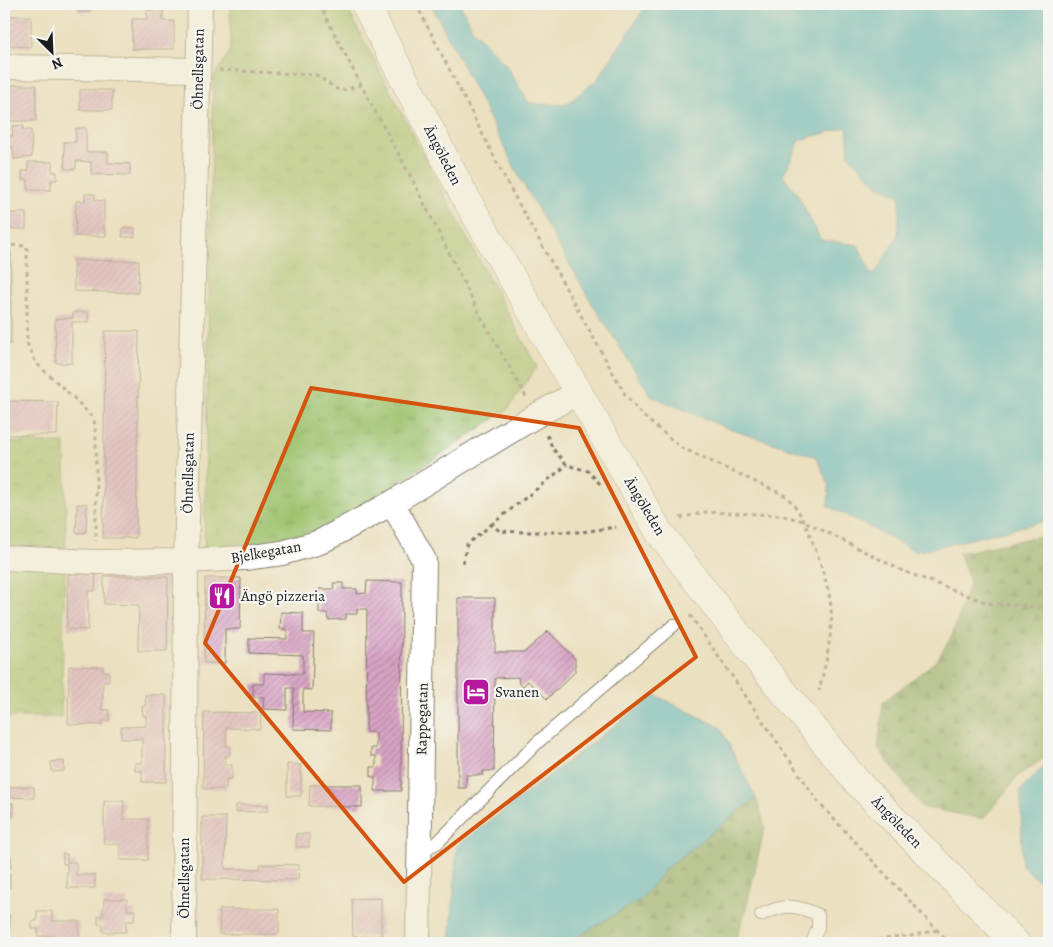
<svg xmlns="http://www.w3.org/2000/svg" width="1053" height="947" viewBox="0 0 1053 947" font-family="Alegreya,serif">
<defs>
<pattern id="grass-tufts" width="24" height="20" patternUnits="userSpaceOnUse" patternTransform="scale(1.25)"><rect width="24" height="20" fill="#9dc16a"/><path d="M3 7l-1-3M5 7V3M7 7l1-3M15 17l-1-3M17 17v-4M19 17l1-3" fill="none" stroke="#87a55b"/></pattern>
<pattern id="forest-firs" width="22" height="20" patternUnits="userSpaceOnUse" patternTransform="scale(1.25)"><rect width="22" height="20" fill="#7ea75e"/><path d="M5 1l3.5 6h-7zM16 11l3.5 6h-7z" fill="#66874d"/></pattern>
<pattern id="park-crowns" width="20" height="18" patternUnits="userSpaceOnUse" patternTransform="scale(1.25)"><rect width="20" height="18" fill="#9dc16a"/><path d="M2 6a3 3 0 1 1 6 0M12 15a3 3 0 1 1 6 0" fill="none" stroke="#87a55b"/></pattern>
<pattern id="building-hatch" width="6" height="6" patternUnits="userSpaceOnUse" patternTransform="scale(1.25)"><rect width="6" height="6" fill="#d9a4c5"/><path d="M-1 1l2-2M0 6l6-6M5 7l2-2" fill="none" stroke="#af859f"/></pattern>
</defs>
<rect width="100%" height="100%" fill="#f6f6f2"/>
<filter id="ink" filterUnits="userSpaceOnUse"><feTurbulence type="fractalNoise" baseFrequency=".02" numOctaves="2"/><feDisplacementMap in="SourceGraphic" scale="10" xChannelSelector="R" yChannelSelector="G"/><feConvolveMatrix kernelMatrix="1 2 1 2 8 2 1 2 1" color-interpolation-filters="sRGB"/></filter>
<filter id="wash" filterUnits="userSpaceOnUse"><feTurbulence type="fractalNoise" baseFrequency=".0096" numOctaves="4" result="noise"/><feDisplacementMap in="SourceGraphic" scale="20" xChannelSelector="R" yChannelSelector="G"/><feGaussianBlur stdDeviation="1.12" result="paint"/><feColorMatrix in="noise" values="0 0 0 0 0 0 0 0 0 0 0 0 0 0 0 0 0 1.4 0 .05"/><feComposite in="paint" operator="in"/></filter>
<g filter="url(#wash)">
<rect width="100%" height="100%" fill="#ebe0bf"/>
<polygon fill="url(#grass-tufts)" stroke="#5c6e43" points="230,4 345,4 459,223 537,367 508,409 315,539 204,552 213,78 231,50"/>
<g fill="url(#forest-firs)" stroke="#4d623d">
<polygon points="1049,534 1049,755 1019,775 983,819 922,807 878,748 883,702 936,661 952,636 970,582 959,553"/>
<polygon points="756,798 765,826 746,909 735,943 567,943 641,899 665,869"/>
</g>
<polygon fill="url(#park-crowns)" stroke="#5c6e43" points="4,442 65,443 66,537 61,717 4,717"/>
<g fill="#4fb8cc" stroke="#366a74" fill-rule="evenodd">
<path d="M431,4H460L472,28L507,67L529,103L565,105L597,80L645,7L649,4H1049V520L917,552L828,506L829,485L816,457L729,429L651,396L593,305L522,182ZM847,127L849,156L876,184L900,196L898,235L873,277L858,245L821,240L797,193L783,176L800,140Z"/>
<polygon points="655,695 720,727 756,798 665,869 641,899 567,943 450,943 457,846"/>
<polygon points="1049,761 1049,892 1022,865 1021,790"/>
</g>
<g id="blocks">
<g fill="url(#building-hatch)">
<polygon points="78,4 91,4 90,12 78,12"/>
<polygon points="147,10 163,10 163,21 174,21 174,49 132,49 132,19 147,19"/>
<polygon points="4,16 31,16 31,47 4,46"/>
<rect x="4" y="85" width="32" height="36"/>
<rect x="80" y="90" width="32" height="20"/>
<polygon points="23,125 23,130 31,130 32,157 14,159 13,147 7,147 6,136 13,136 12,126"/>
<polygon points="76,128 86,128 86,152 108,152 108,163 130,164 130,175 91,174 91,162 76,161 76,169 65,169 64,142 76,142"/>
<polygon points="28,162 52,162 52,172 57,172 57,180 51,180 51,190 28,190 28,180 22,180 22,171 28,171"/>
<polygon points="85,194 95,194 95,200 104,201 104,230 106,231 106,236 75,236 76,201 85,201"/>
<rect x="4" y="213" width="22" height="16"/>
<polygon points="123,228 135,228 135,237 122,237"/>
<rect x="4" y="252" width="7" height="92"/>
<polygon points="74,260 139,261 138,293 74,291"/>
<polygon points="73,312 88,312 89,322 72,322 72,363 56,363 55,319 73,318"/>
<polygon points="105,331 139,331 136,538 103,538"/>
<polygon points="4,401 58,402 57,435 4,435"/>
<polygon points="77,504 87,504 86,532 76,533"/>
<polygon points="68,574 96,574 95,591 88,591 88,630 67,629"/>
<polygon points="104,576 168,577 167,651 138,651 139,605 104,604"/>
<polygon points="205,578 241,578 240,629 225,629 225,663 204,663"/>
<polygon points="367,581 402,582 401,791 375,791 375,777 371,777 371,767 376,767 376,756 371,756 371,748 376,748 376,732 366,732 367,609 357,609 357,614 346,614 346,619 328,620 327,613 319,613 319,589 334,589 333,583 343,583 343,589 357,589 357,594 366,593"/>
<polygon points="458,598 495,598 495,652 525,652 548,631 575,659 575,672 547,699 528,681 523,686 519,683 518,677 495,678 494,771 483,771 483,775 466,775 466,788 458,788"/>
<polygon points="281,612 303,613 303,633 314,633 312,690 303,689 303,712 331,713 331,730 293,729 294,688 287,688 287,710 263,709 264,697 253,697 253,684 264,684 264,673 303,674 303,655 249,653 249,638 287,639 287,629 280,629"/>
<polygon points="69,666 103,667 103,671 109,672 109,682 103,682 102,710 109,710 109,721 102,721 102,725 68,724"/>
<polygon points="145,695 166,695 166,782 142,782 142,771 135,771 135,763 142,763 142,739 121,739 121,727 146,726 146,716 143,716 142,706 146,706"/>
<polygon points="204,712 261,713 260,729 226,728 226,746 230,746 229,756 225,756 225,765 232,765 232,779 226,779 226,789 203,789"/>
<polygon points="64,761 64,771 52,772 51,762"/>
<polygon points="287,764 301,765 301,796 287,796"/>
<polygon points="310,785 362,785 362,807 309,806"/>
<polygon points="4,787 34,787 34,798 4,797"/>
<polygon points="104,801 124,801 123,819 148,819 148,860 120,860 120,844 104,844"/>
<rect x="4" y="803" width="9" height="14"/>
<polygon points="236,805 268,805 268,811 236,812"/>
<polygon points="202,817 226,817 225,869 260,869 260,864 299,865 298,880 202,879"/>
<rect x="296" y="834" width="13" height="13"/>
<polygon points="63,854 67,854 67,862 76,862 76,875 95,875 95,888 67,888 67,864 63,864"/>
<rect x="4" y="856" width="7" height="12"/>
<rect x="4" y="873" width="6" height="14"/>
<polygon points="381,898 381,936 353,937 352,899"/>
<polygon points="104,899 127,899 127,910 135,910 134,921 126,921 126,932 103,932 103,924 98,924 98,916 103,916"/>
<polygon points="220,909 279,909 279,934 219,934"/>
<polygon points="37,911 52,911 52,921 79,921 79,943 55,943 55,936 38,936 38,929 32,929 32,921 37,921"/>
<rect x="4" y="914" width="5" height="17"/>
</g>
</g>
</g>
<g filter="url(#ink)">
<use href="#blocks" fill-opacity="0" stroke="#847e6e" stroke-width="1"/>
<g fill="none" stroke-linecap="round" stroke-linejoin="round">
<g stroke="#847e6e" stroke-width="14">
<g id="lane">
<polyline points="420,851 437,843 538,742 674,625"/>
<path d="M761,915C783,904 796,904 818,915V928L812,943"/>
</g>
</g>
<g stroke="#847e6e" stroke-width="26">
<g id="street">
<polyline points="4,67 198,70"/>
<polyline points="392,503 424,560 418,943"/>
<polyline points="4,558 96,562 186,561 245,558 282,553 320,542 392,503 537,415 577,393"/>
<polyline points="184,943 186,561 200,4"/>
</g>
</g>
<g stroke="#847e6e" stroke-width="29">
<polyline id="secondary" points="365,4 464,195 659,532 753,654 857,782 1016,943"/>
</g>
<g stroke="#847e6e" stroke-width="3" stroke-dasharray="4 4" stroke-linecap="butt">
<polyline points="319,4 361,85 412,179 478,311 526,397"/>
<path d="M416,4L510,188L626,396L643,416L682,448L786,496C789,500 793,503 796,508C809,525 830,587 831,608C833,635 825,666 819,691"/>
<polyline points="219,70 316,75 340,91 361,85"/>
<polyline points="4,245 27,246 27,343 36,363 75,399 94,419 96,438 96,541"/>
<polyline points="547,435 553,449 567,465 588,471 602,486"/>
<polyline points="680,518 706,512 780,515 804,521 903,571 988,603 1049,608"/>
<polyline points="491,525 567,465"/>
<polyline points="463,563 467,544 491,525 500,531 524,532 582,532 616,527"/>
<polyline points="690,615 819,803 949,943"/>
<polyline points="846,943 911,936 936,930"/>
</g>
<use href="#lane" stroke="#fff" stroke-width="12"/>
<use href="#street" stroke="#fff" stroke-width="24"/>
<use href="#secondary" stroke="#fff" stroke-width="28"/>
</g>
</g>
<path d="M0 0H1053V947H0ZM311,388L579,428L696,657L404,882L205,643Z" fill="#ebe0bf" fill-opacity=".55" fill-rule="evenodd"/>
<path fill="none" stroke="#d4530e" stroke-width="4" stroke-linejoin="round" d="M311,388L579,428L696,657L404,882L205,643Z"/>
<defs>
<g id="restaurant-square" transform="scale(1.4375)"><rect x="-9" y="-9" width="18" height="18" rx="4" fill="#b5179e" stroke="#f6f6f2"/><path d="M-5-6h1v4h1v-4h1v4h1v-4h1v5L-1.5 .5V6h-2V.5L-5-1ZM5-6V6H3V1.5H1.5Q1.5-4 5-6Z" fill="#fff"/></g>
<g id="hotel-square" transform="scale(1.4375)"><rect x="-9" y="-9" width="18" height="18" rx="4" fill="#b5179e" stroke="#f6f6f2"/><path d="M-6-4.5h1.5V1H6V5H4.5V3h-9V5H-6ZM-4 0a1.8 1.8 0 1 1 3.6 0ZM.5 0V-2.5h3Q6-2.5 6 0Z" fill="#fff"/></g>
</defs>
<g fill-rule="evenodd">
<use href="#restaurant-square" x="222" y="596"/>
<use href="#hotel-square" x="476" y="692"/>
</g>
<g text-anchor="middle" stroke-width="4.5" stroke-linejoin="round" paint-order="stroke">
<g font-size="15" fill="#1c1c1c" stroke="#f6f6f2">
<text transform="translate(198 69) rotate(-89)" y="5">Öhnellsgatan</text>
<text transform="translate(443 155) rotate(63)" y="5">Ängöleden</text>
<text transform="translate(188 473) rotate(-89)" y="5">Öhnellsgatan</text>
<text transform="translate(645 506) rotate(59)" y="5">Ängöleden</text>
<text transform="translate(266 552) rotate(-10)" y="5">Bjelkegatan</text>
<text transform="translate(422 719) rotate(-89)" y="5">Rappegatan</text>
<text transform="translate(897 822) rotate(46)" y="5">Ängöleden</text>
<text transform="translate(184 878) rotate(-90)" y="5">Öhnellsgatan</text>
</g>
<g font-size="15" fill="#1c1c1c" stroke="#f6f6f2" text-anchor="start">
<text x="241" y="601">Ängö pizzeria</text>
<text x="495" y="697">Svanen</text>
</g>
</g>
<rect width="1053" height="947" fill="none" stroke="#f6f6f2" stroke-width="20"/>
<g transform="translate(52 52) rotate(156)" stroke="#f6f6f2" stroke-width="4" paint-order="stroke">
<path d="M0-4L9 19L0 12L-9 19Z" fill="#1c1c1c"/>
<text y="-8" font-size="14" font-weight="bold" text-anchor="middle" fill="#1c1c1c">N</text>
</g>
</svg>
